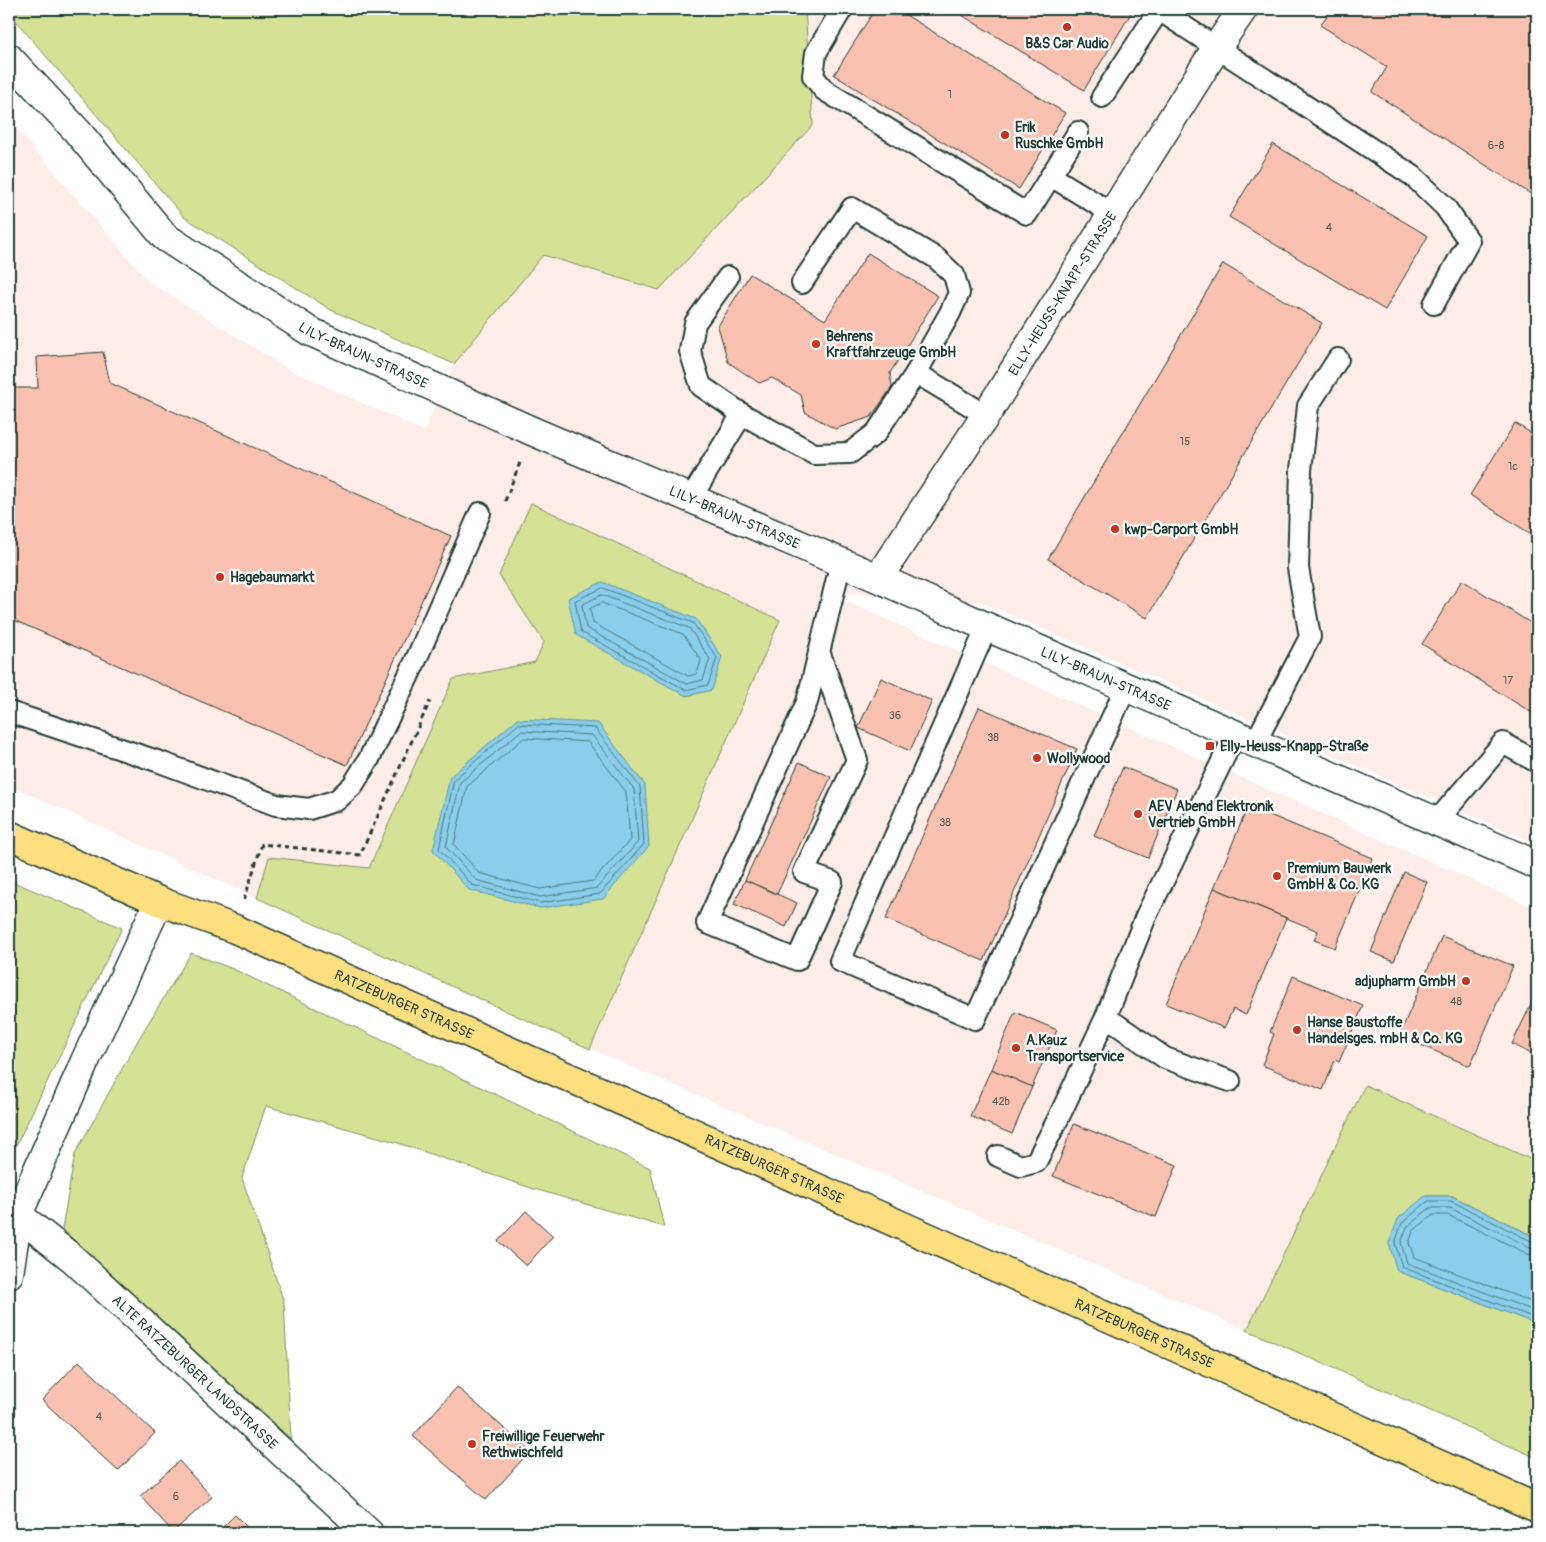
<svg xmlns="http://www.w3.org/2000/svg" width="1546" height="1542" viewBox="0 0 1546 1542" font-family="Pangolin,sans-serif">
<rect width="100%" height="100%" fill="#fff"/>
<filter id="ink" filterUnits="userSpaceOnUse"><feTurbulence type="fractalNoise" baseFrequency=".02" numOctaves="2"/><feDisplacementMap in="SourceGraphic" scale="10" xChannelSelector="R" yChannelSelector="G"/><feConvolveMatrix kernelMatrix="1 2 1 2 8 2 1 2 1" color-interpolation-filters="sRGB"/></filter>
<g filter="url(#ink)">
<polygon fill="#feece8" points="805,9 1537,9 1537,844 983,603 825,592 1537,909 1537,1162 1365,1085 1247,1330 590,1049 780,620 532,504 499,575 544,642 535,662 453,679 369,869 269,857 257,898 9,785 9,120 149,282 290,370 424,431 454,364 543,254 659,290 813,125"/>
<g fill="#d5e295" stroke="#7a9064">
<polygon points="9,9 805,9 813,125 659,290 543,255 454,364 331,310 184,217 9,13"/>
<polygon points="531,503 780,620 590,1049 257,898 269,857 369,868 453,679 535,662 544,642 499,575"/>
<polygon points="9,880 122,928 9,1160"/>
<polygon points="191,953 233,969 650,1168 664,1227 531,1188 392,1141 266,1106 242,1178 284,1302 291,1439 62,1229 75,1154 138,1040"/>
<polygon points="1365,1085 1537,1162 1537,1238 1452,1196 1426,1196 1398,1219 1397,1271 1537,1324 1537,1458 1247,1330"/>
</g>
<g fill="#8aceeb" stroke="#5f94a2">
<polygon points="602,582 696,619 722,657 712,690 686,696 576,635 568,598"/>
<polygon points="517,719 598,723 645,785 649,846 603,899 540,908 469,890 433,850 450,777"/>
<polygon points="1425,1196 1452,1196 1537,1238 1537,1324 1397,1271 1389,1243 1398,1219"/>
</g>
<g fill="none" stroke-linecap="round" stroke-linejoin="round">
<g stroke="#4a777d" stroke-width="1">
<polygon points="603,588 693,623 717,658 708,685 686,690 581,632 575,601"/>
<polygon points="602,595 689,628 710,659 703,680 687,684 586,628 582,605"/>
<polygon points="602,603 683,634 701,660 697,674 688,676 593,623 590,609"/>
<polygon points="519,724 595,728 640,787 644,844 600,894 540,903 472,885 439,849 454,780"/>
<polygon points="521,731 592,735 634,789 638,842 597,888 540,897 476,880 446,847 460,783"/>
<polygon points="524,738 588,742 626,792 630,840 593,881 540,889 479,873 454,845 467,787"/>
<polyline points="1537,1242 1533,1242 1451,1201 1428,1201 1402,1223 1395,1243 1402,1267 1537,1319"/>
<polyline points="1537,1249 1530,1247 1450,1208 1430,1208 1407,1227 1401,1243 1407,1263 1537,1312"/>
<polyline points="1537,1256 1528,1254 1448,1215 1433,1215 1413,1231 1409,1243 1414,1257 1537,1304"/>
</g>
</g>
<g fill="#fac1b1" stroke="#1f3d34">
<polygon points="875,9 896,9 1065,113 1019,189 834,75"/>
<polygon points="952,9 1132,9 1133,10 1084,90"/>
<polygon points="1332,9 1537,9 1537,198 1372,92 1387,67 1320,25"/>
<polygon points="1273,144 1428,236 1385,310 1229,217"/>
<polygon points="868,253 938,296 890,373 892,387 871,417 835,429 805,412 801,395 772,378 759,383 728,362 718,326 750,274 825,320"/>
<polygon points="1223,264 1322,323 1147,618 1048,559"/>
<polygon points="103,352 110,383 451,536 347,765 9,618 9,388 38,388 37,357"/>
<polygon points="1515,423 1537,437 1537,538 1470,495"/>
<polygon points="1462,580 1537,627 1537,716 1422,644"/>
<polygon points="881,678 932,701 910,751 858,728"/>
<polygon points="979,707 1077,749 984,961 886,919"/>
<polygon points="799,762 831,777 777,894 745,880"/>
<polygon points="1123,767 1177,789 1148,858 1094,836"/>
<polygon points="1248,806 1373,858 1335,948 1314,940 1318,931 1214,888"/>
<polygon points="1404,872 1427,882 1394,961 1371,952"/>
<polygon points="745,880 797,903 786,927 734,904"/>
<polygon points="1214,888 1286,918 1246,1015 1233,1009 1224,1028 1166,1004"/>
<polygon points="1442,936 1513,966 1470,1066 1399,1036"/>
<polygon points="1293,976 1363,1006 1339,1062 1335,1060 1323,1090 1262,1065 1274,1034 1270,1032"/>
<polygon points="1537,992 1537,1057 1512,1044"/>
<polygon points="1015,1012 1057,1030 1032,1087 991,1069"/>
<polygon points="991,1069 1032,1087 1012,1134 970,1116"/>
<polygon points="1074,1124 1177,1165 1156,1217 1053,1176"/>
<polygon points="526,1211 553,1236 526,1266 498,1241"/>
<polygon points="79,1361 155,1433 118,1471 42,1400"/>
<polygon points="457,1387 530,1451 486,1500 413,1436"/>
<polygon points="179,1461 212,1497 173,1532 140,1496"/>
<polygon points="235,1515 253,1533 217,1533"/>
</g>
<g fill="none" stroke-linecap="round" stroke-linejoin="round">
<g stroke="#1f3d34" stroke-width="24">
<g id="service">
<polyline points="842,9 816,53 813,76 824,90 1027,214 1078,132"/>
<polyline points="1102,97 1159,10 1413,176 1445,207 1469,241 1434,304"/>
<polyline points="1051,176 1113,214"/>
<polyline points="728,277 695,323 690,351 701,386 742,414"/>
<polyline points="802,283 852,208 936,258 954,275 959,293 950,313 916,373"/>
<polyline points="691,498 742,414 814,454 850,453 876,433 916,373 986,415"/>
<polyline points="987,627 840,961 975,1019 1126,687"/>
<polyline points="819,651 857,760 804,872 832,882 797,960 707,923 807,702 841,562"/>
<polyline points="9,712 160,762 276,805 309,809 337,800 353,785 369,759 415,662 480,513"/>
<polyline points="1255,743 1310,637 1298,568 1301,470 1308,406 1338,359"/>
<polyline points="1437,821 1503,743 1537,762"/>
<polyline points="1230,1081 1165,1058 1106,1017 1146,916 1235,735"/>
<polyline points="998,1156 1021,1166 1036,1162 1057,1121 1106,1017"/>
</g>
</g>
<g stroke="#1f3d34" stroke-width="31">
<g id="minor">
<path id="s1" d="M9,58L77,131L165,237L309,331L532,431L878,578L987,627L1537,865"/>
<path id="s2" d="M878,578L986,415L1217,47L1243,9"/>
<path id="s3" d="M159,901L85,1061L18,1215L72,1258L369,1533"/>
<polyline points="9,1207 18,1215 9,1274"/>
</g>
</g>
<g stroke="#1f3d34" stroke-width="31">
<g id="primary">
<path id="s4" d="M9,835L159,901L235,929L1537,1508"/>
</g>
</g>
<g stroke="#1f3d34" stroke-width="3" stroke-dasharray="5 4" stroke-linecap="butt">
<polyline points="505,501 521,460"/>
<polyline points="244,900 262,844 360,855 430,701"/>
</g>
<use href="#service" stroke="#fff" stroke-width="20"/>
<use href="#minor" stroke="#fff" stroke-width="28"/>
<use href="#primary" stroke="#fddf80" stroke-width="28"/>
</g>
</g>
<g fill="#c8321e" stroke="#fff" stroke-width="2">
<circle cx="1067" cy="27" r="5"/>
<circle cx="1005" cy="135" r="5"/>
<circle cx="816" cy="344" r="5"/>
<circle cx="1115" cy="529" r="5"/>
<circle cx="220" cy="577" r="5"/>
<rect x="1205" y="741" width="10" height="10" rx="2.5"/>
<circle cx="1037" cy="758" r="5"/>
<circle cx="1138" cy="814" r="5"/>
<circle cx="1277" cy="876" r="5"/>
<circle cx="1466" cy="981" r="5"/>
<circle cx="1297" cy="1030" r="5"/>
<circle cx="1016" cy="1048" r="5"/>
<circle cx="472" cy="1444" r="5"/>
</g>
<g text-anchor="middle" stroke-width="4.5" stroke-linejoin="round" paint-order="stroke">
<g font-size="11" fill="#565e53">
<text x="950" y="98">1</text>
<text x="1496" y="149">6-8</text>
<text x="1329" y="231">4</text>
<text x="1185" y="445">15</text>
<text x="1513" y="470">1c</text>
<text x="1508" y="684">17</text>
<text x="895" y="719">36</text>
<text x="993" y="741">38</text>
<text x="945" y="826">38</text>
<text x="1456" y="1005">48</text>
<text x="1001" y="1105">42b</text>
<text x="99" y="1420">4</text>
<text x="176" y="1500">6</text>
</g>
<g font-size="14" font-weight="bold" fill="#1f3d34" stroke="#fff" text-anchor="start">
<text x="1067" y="48" text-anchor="middle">B&amp;S Car Audio</text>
<text x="1015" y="132">Erik<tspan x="1015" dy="16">Ruschke GmbH</tspan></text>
<text x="826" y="341">Behrens<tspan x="826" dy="16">Kraftfahrzeuge GmbH</tspan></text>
<text x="1125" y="534">kwp-Carport GmbH</text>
<text x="230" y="582">Hagebaumarkt</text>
<text x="1220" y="751">Elly-Heuss-Knapp-Straße</text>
<text x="1047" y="763">Wollywood</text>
<text x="1148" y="811">AEV Abend Elektronik<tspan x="1148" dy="16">Vertrieb GmbH</tspan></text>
<text x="1287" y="873">Premium Bauwerk<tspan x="1287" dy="16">GmbH &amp; Co. KG</tspan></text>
<text x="1456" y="986" text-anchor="end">adjupharm GmbH</text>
<text x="1307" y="1027">Hanse Baustoffe<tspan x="1307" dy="16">Handelsges. mbH &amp; Co. KG</tspan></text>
<text x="1026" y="1045">A.Kauz<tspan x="1026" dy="16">Transportservice</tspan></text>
<text x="482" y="1441">Freiwillige Feuerwehr<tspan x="482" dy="16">Rethwischfeld</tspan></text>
</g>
<g font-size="14" fill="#1f3d34" stroke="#fff">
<text dy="5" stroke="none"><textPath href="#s2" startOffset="339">ELLY-HEUSS-KNAPP-STRASSE</textPath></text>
<text dy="5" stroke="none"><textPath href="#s1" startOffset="469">LILY-BRAUN-STRASSE</textPath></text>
<text dy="5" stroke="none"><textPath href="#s1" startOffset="874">LILY-BRAUN-STRASSE</textPath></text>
<text dy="5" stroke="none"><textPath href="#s1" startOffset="1279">LILY-BRAUN-STRASSE</textPath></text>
<text dy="5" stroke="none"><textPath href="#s4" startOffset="430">RATZEBURGER STRASSE</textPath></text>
<text dy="5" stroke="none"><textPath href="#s4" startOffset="835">RATZEBURGER STRASSE</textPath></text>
<text dy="5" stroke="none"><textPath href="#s4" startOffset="1240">RATZEBURGER STRASSE</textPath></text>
<text dy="5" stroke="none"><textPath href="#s3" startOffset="581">ALTE RATZEBURGER LANDSTRASSE</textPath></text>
</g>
</g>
<rect width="1546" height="1542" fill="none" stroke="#fff" stroke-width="30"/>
<rect x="15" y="15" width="1516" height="1512" fill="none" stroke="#1f3d34" stroke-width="2" filter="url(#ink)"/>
</svg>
